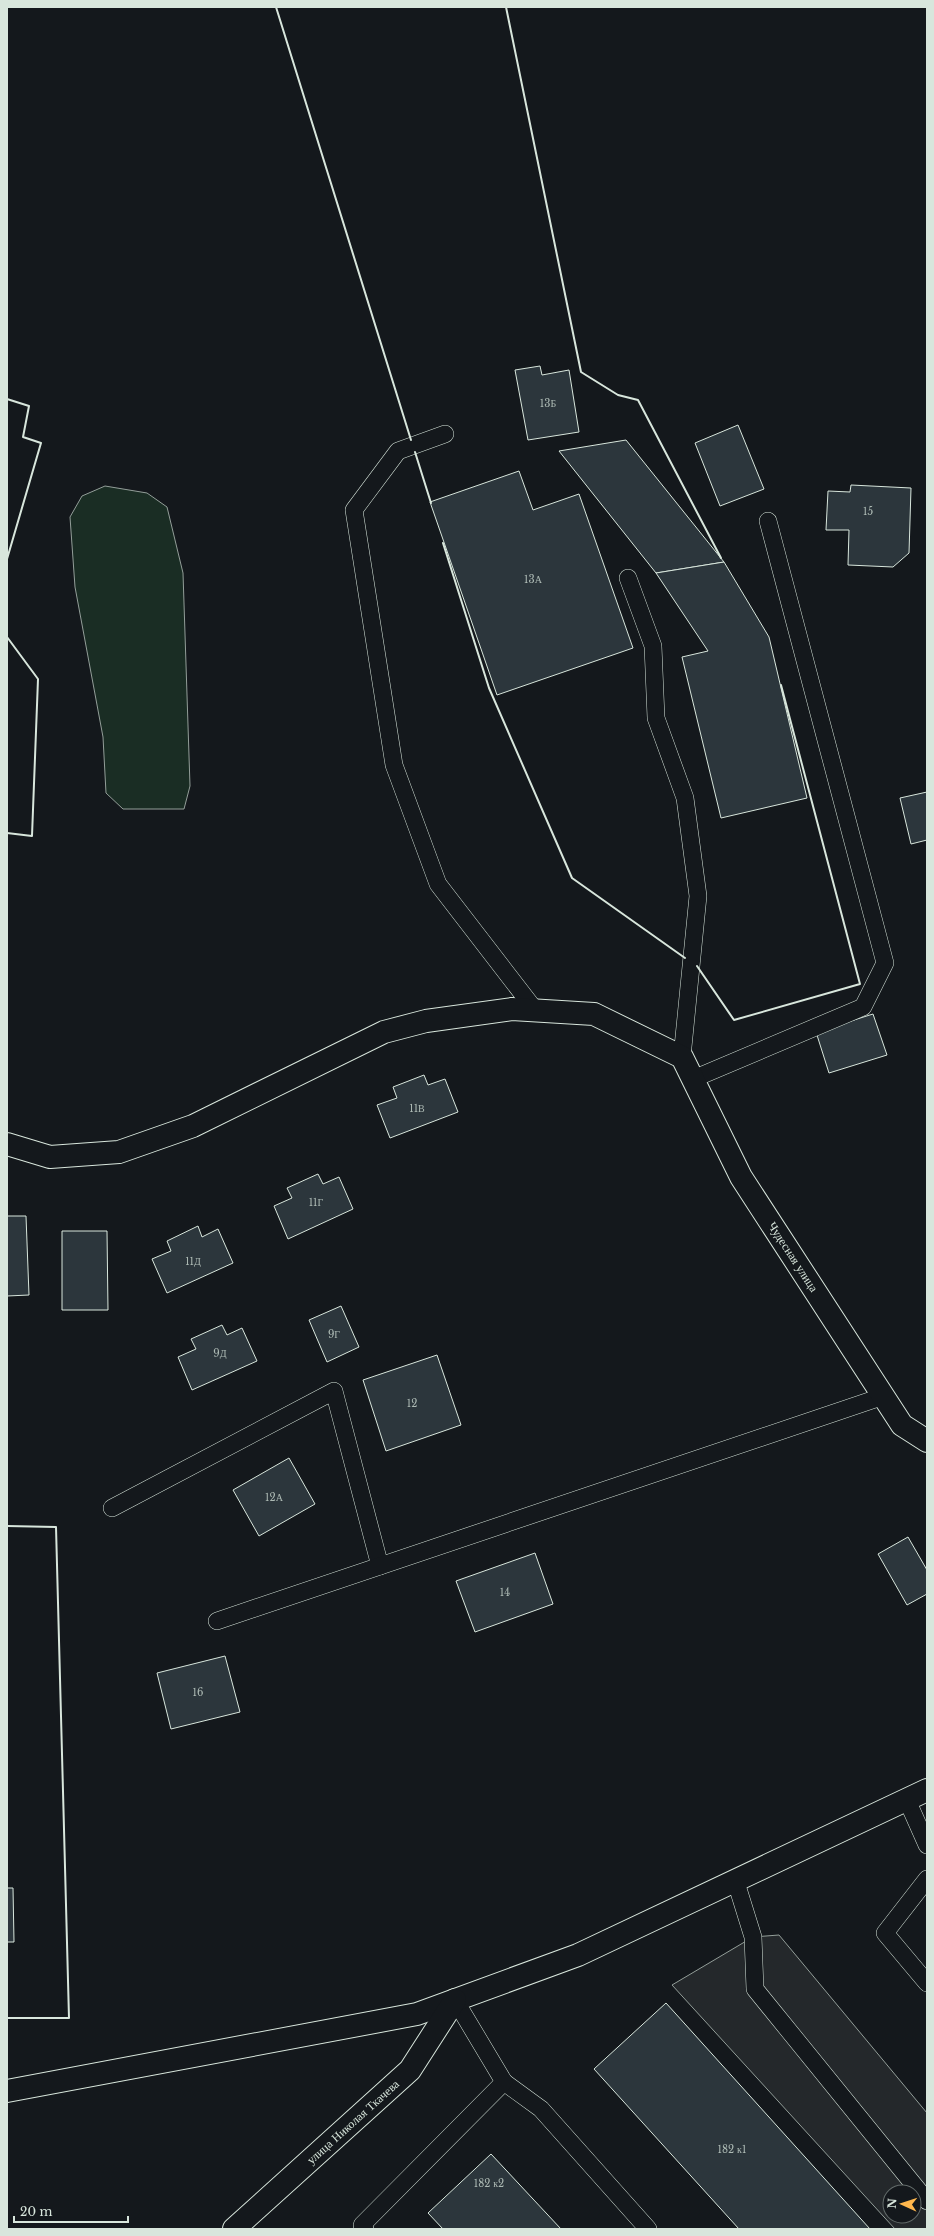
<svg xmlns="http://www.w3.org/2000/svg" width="934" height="2236" viewBox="0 0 934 2236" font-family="'Libre Baskerville',serif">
<rect width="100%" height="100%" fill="#14181c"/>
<polygon fill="#1a2d24" stroke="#939e99" points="105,486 147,493 167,507 183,573 190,786 184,809 123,809 106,793 103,737 75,587 70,517 82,496"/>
<path fill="#24282b" stroke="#939e99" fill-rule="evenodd" d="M779,1935L927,2113V2229H895L672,1985L753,1937ZM890,2192H914V2216H890Z"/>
<g fill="#2c363c" stroke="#d8e6dc">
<polygon points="540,366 542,375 569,370 579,432 528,440 515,370"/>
<polygon points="738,425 764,489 720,506 695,443"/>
<polygon points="626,440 724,562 656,573 559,451"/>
<polygon points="519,471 533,510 579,494 633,648 497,695 430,502"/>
<polygon points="851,485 911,488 909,553 893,567 848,565 849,530 826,530 828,491 850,492"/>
<polygon points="724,562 769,637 807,798 721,818 682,657 708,651 656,573"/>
<polygon points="927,792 927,840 911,844 900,798"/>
<polygon points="873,1014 887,1055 829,1073 816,1032"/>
<polygon points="424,1075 428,1085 445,1079 458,1112 390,1138 377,1105 397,1098 393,1087"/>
<polygon points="318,1174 323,1184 339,1177 353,1209 288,1239 274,1206 292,1198 287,1188"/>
<polygon points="7,1216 26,1216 29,1295 7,1296"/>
<polygon points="198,1226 202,1237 218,1229 233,1263 167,1293 152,1259 171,1251 167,1241"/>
<polygon points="62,1231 107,1231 108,1310 62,1310"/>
<polygon points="341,1306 359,1347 327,1362 309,1320"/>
<polygon points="222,1325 227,1335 242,1328 257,1361 192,1390 178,1357 196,1349 191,1339"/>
<polygon points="437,1355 461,1425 386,1451 363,1380"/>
<polygon points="289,1458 315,1504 259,1536 233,1490"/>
<polygon points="908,1537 927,1570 927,1594 907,1605 878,1554"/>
<polygon points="535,1553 553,1604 475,1632 456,1581"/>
<polygon points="225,1656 240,1712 171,1729 157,1673"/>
<polygon points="7,1888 13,1888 14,1942 7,1942"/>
<polygon points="666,2003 870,2229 739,2229 594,2069"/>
<polygon points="491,2154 561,2229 443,2229 428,2213"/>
</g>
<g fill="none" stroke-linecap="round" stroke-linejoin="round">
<g stroke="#d8e6dc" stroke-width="18">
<g id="service">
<polyline points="445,434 398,451 354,510 394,765 438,884 535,1010"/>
<polyline points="628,578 653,646 656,718 685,798 698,896 682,1057"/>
<polyline points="693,1079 863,1007 885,963 768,521"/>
<polyline points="112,1508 334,1391 380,1566"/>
<polyline points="217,1621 884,1396"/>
<polyline points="907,1800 927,1845"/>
<polyline points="735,1879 753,1937 755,1989 927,2201"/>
<polyline points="927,1879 885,1933 927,1983"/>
<polyline points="504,2082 541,2109 648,2229"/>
<polyline points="365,2229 362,2225 504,2082 455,2000"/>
</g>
</g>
<g stroke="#d8e6dc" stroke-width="24">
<g id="minor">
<polyline points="7,1144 50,1157 119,1152 193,1126 384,1032 426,1021 512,1009 594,1014 682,1057 741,1177 902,1425 927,1441"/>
<polyline points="7,2091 417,2014 578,1955 927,1790"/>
<polyline points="234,2229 410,2070 455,2000"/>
</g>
</g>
<use href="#service" stroke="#14181c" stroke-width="17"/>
<use href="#minor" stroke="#14181c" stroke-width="22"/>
<g stroke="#d8e6dc" stroke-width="2">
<polyline points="276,7 411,440"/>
<polyline points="506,7 581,372 618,395 638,400 721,558"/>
<polyline points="7,399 29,406 23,437 41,443 7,559"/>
<polyline points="415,452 431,503"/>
<polyline points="443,543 489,688 572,878 685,958"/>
<polyline points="7,637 38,679 32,836 7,833"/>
<polyline points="697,966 734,1020 860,984 781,685"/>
<polyline points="7,1526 56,1527 69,2018 7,2018"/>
</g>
</g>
<g text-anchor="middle" stroke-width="3" stroke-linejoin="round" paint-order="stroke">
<g font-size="10" fill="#adbab4">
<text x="548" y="407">13Б</text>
<text x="868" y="515">15</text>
<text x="533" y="583">13А</text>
<text x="417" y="1112">11В</text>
<text x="316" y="1206">11Г</text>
<text x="193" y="1265">11Д</text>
<text x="334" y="1338">9Г</text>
<text x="220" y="1357">9Д</text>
<text x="412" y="1407">12</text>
<text x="274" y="1501">12А</text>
<text x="505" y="1596">14</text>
<text x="198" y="1696">16</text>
<text x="732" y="2153">182 к1</text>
<text x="489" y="2187">182 к2</text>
</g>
<g font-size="12" fill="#d8e6dc" stroke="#14181c">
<text transform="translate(793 1257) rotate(57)" y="4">Чудесная улица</text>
<text transform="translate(353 2122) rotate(-42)" y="4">улица Николая Ткачева</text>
</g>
</g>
<rect width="934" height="2236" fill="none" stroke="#d8e6dc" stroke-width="16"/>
<g transform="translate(902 2204) rotate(273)"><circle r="19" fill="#14181c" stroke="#626a69"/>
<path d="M0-3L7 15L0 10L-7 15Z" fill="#ffb74d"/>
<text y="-6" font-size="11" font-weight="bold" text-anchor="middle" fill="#d8e6dc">N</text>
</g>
<path d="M14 2216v6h114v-6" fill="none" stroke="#d8e6dc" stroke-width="2"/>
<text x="20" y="2216" font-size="12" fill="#d8e6dc" stroke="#14181c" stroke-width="3" paint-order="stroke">20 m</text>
</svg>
